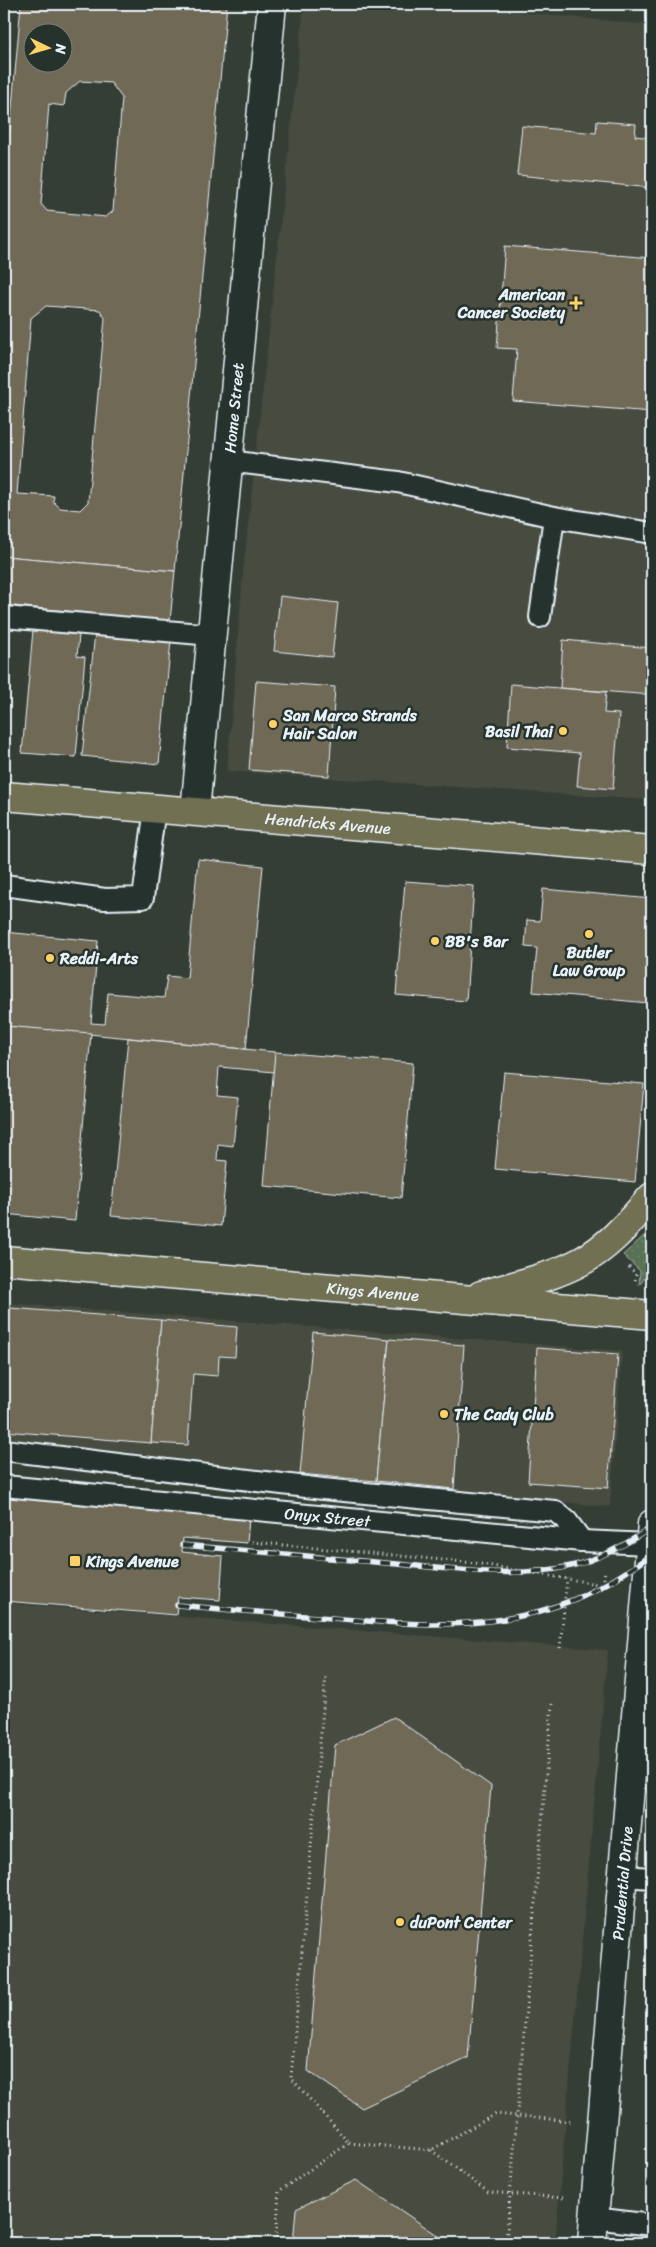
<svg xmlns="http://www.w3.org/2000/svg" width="656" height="2247" viewBox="0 0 656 2247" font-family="Sriracha,sans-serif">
<defs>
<pattern id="grass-dots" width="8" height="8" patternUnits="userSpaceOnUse" patternTransform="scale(1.25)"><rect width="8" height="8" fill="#586f53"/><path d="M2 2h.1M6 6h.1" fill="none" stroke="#70846c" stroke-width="1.8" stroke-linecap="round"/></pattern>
</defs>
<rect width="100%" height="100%" fill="#353e35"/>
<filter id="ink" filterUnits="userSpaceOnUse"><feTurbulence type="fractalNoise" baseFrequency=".02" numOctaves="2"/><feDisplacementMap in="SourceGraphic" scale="10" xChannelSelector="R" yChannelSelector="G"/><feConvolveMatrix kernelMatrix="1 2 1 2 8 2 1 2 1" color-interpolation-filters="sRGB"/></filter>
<g filter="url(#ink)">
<g fill="#464b3f">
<polygon points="304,4 433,4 652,25 652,796 646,800 227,771 243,573"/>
<polygon points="4,1303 622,1351 610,1507 150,1458 4,1439"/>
<polygon points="4,1603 608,1650 555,2243 4,2243"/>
</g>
<path fill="url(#grass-dots)" stroke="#a0b0a6" d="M645,1235L652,1238C651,1255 652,1273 639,1285L640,1271L623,1255Z"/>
<g fill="#6f6957" stroke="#e8f1f8" fill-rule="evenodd">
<path d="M21,4H227L175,571L4,556V141H9ZM32,32H62V62H32ZM80,81L111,83L122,98L113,211L106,217L47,211L41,204L49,104L64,106L66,93ZM46,306L100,310L105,318L88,502L80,510L60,508L53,501L54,496L17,494L31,318Z"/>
<polygon points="597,121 636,124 635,136 652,138 652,188 517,175 522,126 596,133"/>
<polygon points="505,246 652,258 652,412 513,401 517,349 497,348"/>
<polygon points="4,556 175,571 170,621 4,605"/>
<polygon points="280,596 338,603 332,657 274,651"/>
<polygon points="33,630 79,635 77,656 85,657 76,757 22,753"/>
<polygon points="95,633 171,640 159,764 82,756"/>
<polygon points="563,640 652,648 652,695 560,688"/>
<polygon points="256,681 335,687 329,776 249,770"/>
<polygon points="511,684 606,692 604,713 619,714 613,789 577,786 580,753 507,747"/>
<polygon points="198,859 263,866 246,1049 4,1026 4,932 98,941 91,1023 105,1024 108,993 164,998 167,976 187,978"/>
<polygon points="405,881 474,886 466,1001 396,995"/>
<polygon points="543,889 652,899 652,963 648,1003 533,992 537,948 525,947 527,920 540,921"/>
<polygon points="4,1026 91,1033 75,1221 4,1214"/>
<polygon points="128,1038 275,1052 274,1072 219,1067 217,1095 238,1097 233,1146 218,1144 217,1160 227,1161 221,1226 111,1216"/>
<polygon points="275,1052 413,1063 401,1198 264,1186"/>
<polygon points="504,1072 644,1084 635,1182 495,1169"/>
<polygon points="10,1308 161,1320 151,1443 4,1431 4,1391"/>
<polygon points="161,1320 237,1327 235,1357 219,1356 218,1376 193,1374 188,1445 151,1443"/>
<polygon points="313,1332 389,1339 376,1481 300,1474"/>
<polygon points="389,1339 464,1345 454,1489 376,1481"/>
<polygon points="537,1348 618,1354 608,1488 528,1482"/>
<polygon points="4,1497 249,1518 247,1543 183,1538 182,1552 223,1556 220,1600 178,1597 176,1615 4,1601"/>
<polygon points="394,1717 491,1786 468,2058 362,2108 308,2071 335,1745"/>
<polygon points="356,2180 449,2243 293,2243 296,2209"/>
</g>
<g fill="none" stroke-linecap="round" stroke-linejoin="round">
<g stroke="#e8f1f8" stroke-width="24">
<g id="service">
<polyline points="228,461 398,482 554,517 652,533"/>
<polyline points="4,617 212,635"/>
<polyline points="540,617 554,517"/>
<polyline points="4,885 105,899 143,898 155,808"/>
<polyline points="4,1450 323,1489 555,1511 567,1521 582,1541"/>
<path id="s1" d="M4,1486L582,1541L650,1544"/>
<polyline points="623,1876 652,1878"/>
<polyline points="594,2218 652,2225"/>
</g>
</g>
<g stroke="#e8f1f8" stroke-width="31">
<g id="minor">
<path id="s2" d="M195,811L272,4"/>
<path id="s3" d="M592,2243L652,1524"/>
</g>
</g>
<g stroke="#e8f1f8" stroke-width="31">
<g id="primary">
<path id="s4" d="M4,796L652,850"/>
<path id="s5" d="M4,1260L652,1315"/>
<path d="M481,1295C515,1285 551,1278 582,1261C610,1246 631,1220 652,1197"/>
</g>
</g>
<g stroke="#e8f1f8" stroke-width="3" stroke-dasharray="1 4" stroke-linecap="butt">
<polyline points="629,1267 636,1274 635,1283"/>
<polyline points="252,1542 475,1563 603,1585 605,1570"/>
<polyline points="560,1648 567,1578"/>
<polyline points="349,2143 431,2150 496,2114 571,2121"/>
<polyline points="431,2150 488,2192 564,2198"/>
<polyline points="276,2243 279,2191 349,2143 291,2078 326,1674"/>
<polyline points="506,2243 552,1704"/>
</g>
<use href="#service" stroke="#26332d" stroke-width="20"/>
<use href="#minor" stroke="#26332d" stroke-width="28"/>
<use href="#primary" stroke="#716f52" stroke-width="28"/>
<g stroke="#e8f1f8" stroke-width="5.5">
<g id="rail">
<path d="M182,1545C254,1552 326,1558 397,1564C454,1569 514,1579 571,1566C601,1559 627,1544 652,1527"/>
<path d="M177,1605C229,1610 280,1614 332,1618C455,1629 548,1633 652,1554"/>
</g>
</g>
<use href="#rail" stroke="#26332d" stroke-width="4" stroke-dasharray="11" stroke-linecap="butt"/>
</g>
</g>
<g fill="#ffd166" stroke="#26332d" stroke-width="2">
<path d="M573.5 295.5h5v5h5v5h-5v5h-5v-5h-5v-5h5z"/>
<circle cx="273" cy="724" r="5"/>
<circle cx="563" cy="731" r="5"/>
<circle cx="589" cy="934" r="5"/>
<circle cx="435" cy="941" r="5"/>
<circle cx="50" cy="958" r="5"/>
<circle cx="444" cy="1414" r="5"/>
<rect x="69" y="1555" width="12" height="12" rx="2.5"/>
<circle cx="400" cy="1922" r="5"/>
</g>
<g text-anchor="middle" stroke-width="5" stroke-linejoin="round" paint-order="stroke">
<g font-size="16" font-weight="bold" fill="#e8f1f8" stroke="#26332d" text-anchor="start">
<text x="565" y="300" text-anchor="end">American<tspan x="565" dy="18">Cancer Society</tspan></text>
<text x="283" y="721">San Marco Strands<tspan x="283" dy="18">Hair Salon</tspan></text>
<text x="553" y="737" text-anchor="end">Basil Thai</text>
<text x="445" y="947">BB's Bar</text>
<text x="589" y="958" text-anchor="middle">Butler<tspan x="589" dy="18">Law Group</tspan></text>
<text x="60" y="964">Reddi-Arts</text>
<text x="454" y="1420">The Cady Club</text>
<text x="86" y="1567">Kings Avenue</text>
<text x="410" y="1928">duPont Center</text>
</g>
<g font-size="16" fill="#e8f1f8" stroke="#26332d">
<text dy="6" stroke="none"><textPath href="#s2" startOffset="405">Home Street</textPath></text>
<text dy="6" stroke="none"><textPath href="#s4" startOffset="325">Hendricks Avenue</textPath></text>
<text dy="6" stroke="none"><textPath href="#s5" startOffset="370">Kings Avenue</textPath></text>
<text dy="6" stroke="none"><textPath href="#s1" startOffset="325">Onyx Street</textPath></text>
<text dy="6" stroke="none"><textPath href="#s3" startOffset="361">Prudential Drive</textPath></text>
</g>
</g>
<rect width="656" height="2247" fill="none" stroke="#26332d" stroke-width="20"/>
<rect x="10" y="10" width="636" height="2227" fill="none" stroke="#e8f1f8" stroke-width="2" filter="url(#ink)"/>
<g transform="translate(48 48) rotate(95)"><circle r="24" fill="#26332d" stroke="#747f7e"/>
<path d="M0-4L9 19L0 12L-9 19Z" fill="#ffd166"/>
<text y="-8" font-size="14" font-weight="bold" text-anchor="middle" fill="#e8f1f8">N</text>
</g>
</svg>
